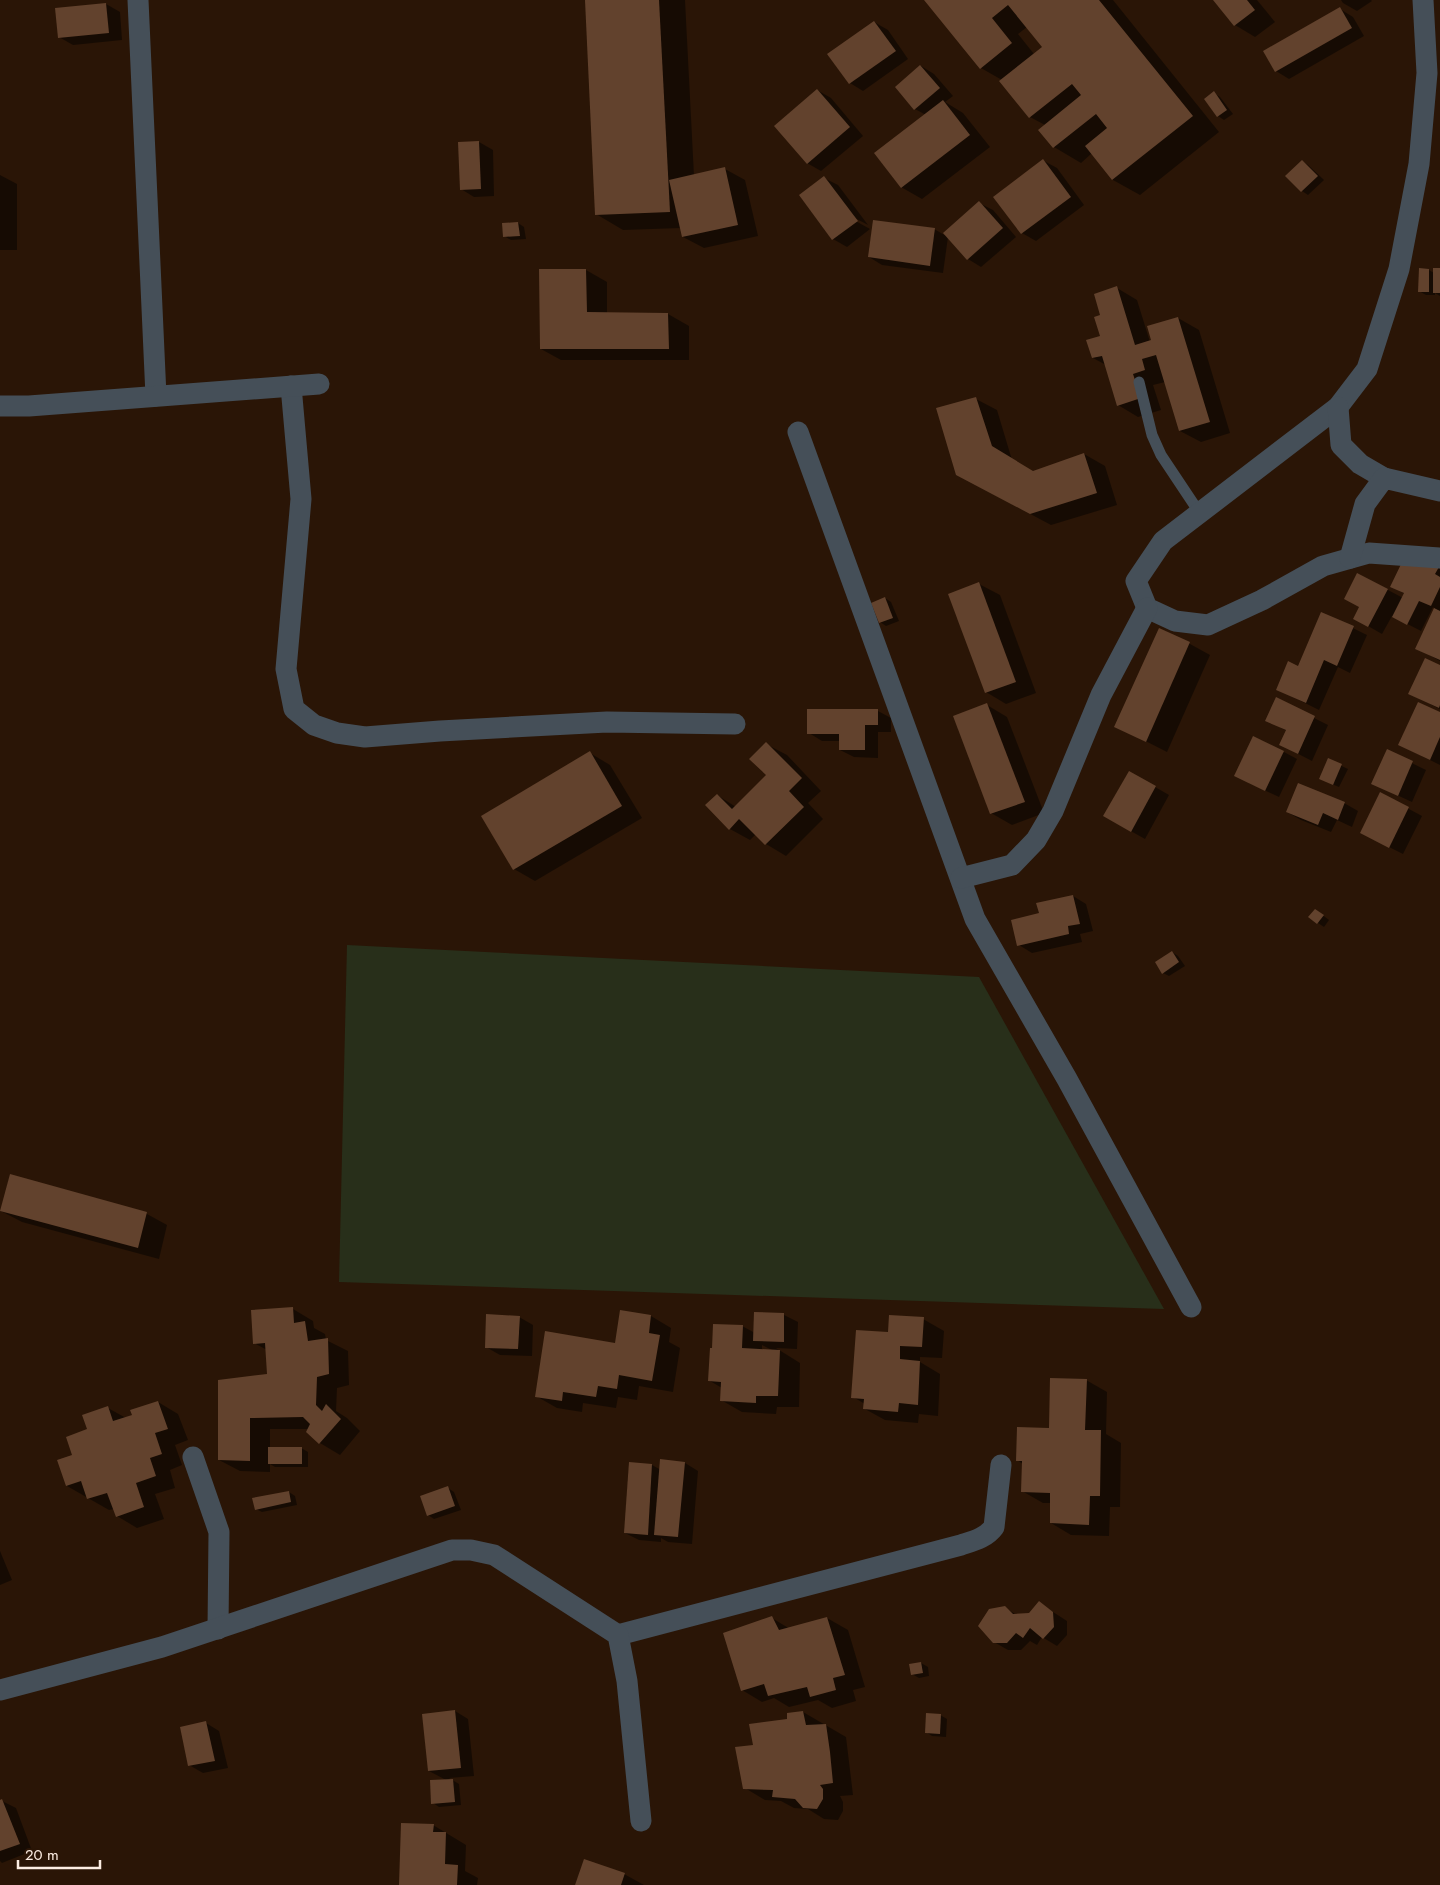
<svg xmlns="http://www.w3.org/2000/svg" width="1440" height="1885" viewBox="0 0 1440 1885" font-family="Jost,sans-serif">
<rect width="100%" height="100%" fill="#2a1506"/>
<polygon fill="#282f1a" points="347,945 979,977 1164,1309 339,1282"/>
<g fill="#0007" fill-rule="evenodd">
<polygon points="586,0 685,0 694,176 725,169 745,180 758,236 704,248 683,237 681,228 623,230 596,214"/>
<path d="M926,0H1113L1219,132L1140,195L1113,180L1092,153L1081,163L1054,147L1045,125L1030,117L1002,80L981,68ZM1027,27L1044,47L1034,54L1018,34Z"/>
<polygon points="1215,0 1257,0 1275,22 1255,37 1235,25"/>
<polygon points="1341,0 1371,0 1372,1 1357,11 1343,3"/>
<polygon points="106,4 120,12 122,40 73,45 59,37 57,9"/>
<polygon points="1340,9 1353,17 1364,36 1289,79 1276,71"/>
<polygon points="874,22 888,30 908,59 863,91 850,83"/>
<polygon points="921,66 934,74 953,96 945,102 963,113 990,147 922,199 901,187 926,115 915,109"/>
<polygon points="817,90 831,98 863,136 821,171 807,163"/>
<polygon points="1214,93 1220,97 1233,114 1224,120 1218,116"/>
<polygon points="479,142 493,150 494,196 474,197 461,189 459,143"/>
<polygon points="1044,161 1057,168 1084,205 1036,241 1022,233"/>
<polygon points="1302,161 1308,165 1324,180 1308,195 1302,191 1287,176"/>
<polygon points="0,175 17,184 17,250 0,250"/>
<polygon points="824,178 838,185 868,225 853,217 852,219 870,229 847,247 833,239"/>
<polygon points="979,203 993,210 1016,237 981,267 968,259"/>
<polygon points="518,223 524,227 526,239 511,240 504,236"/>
<polygon points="934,229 948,237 943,273 882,265 869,257"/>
<polygon points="1440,269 1440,296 1435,293 1435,295 1426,295 1419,291 1429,270 1434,273"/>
<polygon points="541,270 586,270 607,282 607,313 668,314 689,326 689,360 561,360 541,349"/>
<polygon points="1117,288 1137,300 1150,342 1178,318 1199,330 1230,433 1201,442 1180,431 1165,382 1153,385 1161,410 1138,417 1118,405 1106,365 1093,358 1101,337 1102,315"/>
<polygon points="976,399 997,410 1012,460 1034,473 1084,454 1105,466 1117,505 1051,525 978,486"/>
<polygon points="1419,558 1440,569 1440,661 1417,648 1435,609 1433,607 1421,631 1392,616 1382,634 1368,626 1360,607 1358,574 1403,598 1405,594 1392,586"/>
<polygon points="979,584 1000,595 1036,693 1006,704 986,692"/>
<polygon points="885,598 891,602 899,621 886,626 880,622"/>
<polygon points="1322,613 1367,635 1350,673 1338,667 1319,710 1277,689 1299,668"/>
<polygon points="1159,630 1190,644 1210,655 1167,752 1116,726"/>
<polygon points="1440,666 1440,709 1410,694"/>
<polygon points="1276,699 1328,725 1312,761 1281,745 1287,731 1267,720"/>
<polygon points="987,705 1007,717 1044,813 1012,825 991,813"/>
<polygon points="878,711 891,718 891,732 878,732 878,758 854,757 840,750 840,741 822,741 809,733"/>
<polygon points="1440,713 1440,765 1400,745"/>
<polygon points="766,744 787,755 821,791 808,803 823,819 786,856 766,844 756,834 750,840 730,829 717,795 736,807 768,775"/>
<polygon points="1387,751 1426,770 1412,802 1373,784"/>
<polygon points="1284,752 1297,759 1279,797 1249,783"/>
<polygon points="590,753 610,765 642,818 535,881 514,869"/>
<polygon points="1329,760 1348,769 1339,787 1327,782"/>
<polygon points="1129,772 1169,795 1145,839 1104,816"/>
<polygon points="1381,794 1422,816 1403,854 1375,840"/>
<polygon points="1344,803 1358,811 1352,827 1337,820 1331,832 1301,820 1287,812"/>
<polygon points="1073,896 1086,904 1093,931 1080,934 1082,942 1032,953 1019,945 1040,914"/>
<polygon points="1321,914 1329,920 1324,927 1318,923"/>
<polygon points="1172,952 1178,956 1185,966 1169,976 1163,973"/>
<polygon points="10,1175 147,1214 167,1225 159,1259 22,1222 1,1211"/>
<polygon points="293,1309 313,1321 314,1328 325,1334 326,1340 348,1351 349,1385 337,1388 336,1411 347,1418 360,1431 340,1455 320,1443 307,1431 309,1429 270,1429 270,1448 301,1448 308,1452 308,1467 275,1467 270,1464 270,1472 240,1471 219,1460 268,1376 267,1350 254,1343"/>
<polygon points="621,1311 651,1316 671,1328 669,1342 680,1348 673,1392 639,1386 637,1400 618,1397 616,1408 583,1403 582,1412 557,1408 536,1396 616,1344"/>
<path d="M755,1313L784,1315L798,1322L797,1349L776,1348L800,1363L799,1407H777L776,1414L742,1412L721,1400L722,1388L710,1381L742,1326L755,1333ZM762,1345L772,1350H762Z"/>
<polygon points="519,1317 533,1325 532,1356 500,1355 486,1347"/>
<polygon points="923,1319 944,1331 942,1358 920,1357 920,1362 940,1374 938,1416 919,1414 918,1423 885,1420 865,1409 865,1404 853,1397 890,1333"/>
<polygon points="1086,1380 1107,1392 1106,1434 1121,1443 1120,1507 1110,1507 1109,1536 1071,1535 1051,1523 1051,1503 1043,1503 1022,1491 1023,1464 1017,1460 1050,1430"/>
<polygon points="158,1402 178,1414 188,1440 175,1445 182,1465 170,1470 175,1488 155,1494 164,1519 137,1528 117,1516 114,1509 109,1510 67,1486 73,1455 88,1430 108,1408 126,1418"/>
<polygon points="685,1463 698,1471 692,1544 668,1542 661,1538 661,1542 639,1540 625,1533 630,1464 652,1465 661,1470"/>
<polygon points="448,1488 454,1492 461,1510 434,1519 428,1515"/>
<polygon points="289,1492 295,1496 297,1505 262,1512 256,1509"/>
<polygon points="0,1551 12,1580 0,1585"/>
<polygon points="1039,1603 1067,1621 1067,1635 1057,1646 1042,1637 1037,1645 1030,1641 1021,1650 1008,1650 994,1642 1005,1608 1017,1615 1030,1614"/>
<polygon points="772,1618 790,1629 827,1618 848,1630 865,1687 853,1690 856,1701 832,1708 818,1700 789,1707 774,1698 762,1702 742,1690"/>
<polygon points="921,1663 928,1667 929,1676 919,1678 912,1674 911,1665"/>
<polygon points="455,1711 468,1719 474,1776 449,1778 459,1784 461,1805 439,1807 433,1803 446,1780 429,1771"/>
<polygon points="803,1712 846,1737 853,1795 840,1796 843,1802 843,1811 838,1820 824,1819 808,1809 794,1808 781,1801 765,1800 745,1788 755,1746 788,1720"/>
<polygon points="940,1715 947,1719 946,1737 932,1736 926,1732"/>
<polygon points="206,1723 219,1731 228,1768 203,1773 189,1765"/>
<polygon points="0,1801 2,1801 16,1808 32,1851 2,1863 0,1861"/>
<polygon points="433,1825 466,1845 465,1871 478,1878 477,1885 401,1885"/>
<polygon points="624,1874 644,1885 576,1885"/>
</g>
<g fill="#62422d">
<polygon points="585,0 659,0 670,212 595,215"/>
<polygon points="924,0 1099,0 1193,116 1112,180 1085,146 1107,128 1096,114 1053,148 1038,130 1081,95 1072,84 1029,118 999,81 1042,47 1008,5 992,18 1012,43 980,69"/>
<polygon points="1213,0 1247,0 1255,10 1234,26"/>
<polygon points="106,3 109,33 58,38 55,8"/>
<polygon points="1340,7 1352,28 1275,72 1263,51"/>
<polygon points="874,21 896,51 849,84 827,54"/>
<polygon points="920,65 940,88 914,110 895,87"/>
<polygon points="817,89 850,127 807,164 774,126"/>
<polygon points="1214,91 1227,110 1217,117 1204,99"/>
<polygon points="943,100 970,135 901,188 874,153"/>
<polygon points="479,141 481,189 460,190 458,142"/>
<polygon points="1043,159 1071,197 1021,234 993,197"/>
<polygon points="1302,160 1318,176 1301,192 1285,176"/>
<polygon points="725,167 738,225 682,237 669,180"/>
<polygon points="824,176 858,221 832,240 799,195"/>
<polygon points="979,201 1003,228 967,260 943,233"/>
<polygon points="873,220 935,228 930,266 868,257"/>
<polygon points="518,222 520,236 503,237 502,223"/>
<polygon points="1419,268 1429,269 1429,292 1418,292"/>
<rect x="1433" y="268" width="7" height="25"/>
<polygon points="539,269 586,269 587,312 668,313 669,349 540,349"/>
<polygon points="1117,286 1135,345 1151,340 1147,326 1178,317 1210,422 1179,431 1156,355 1142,359 1145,370 1133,374 1141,398 1117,406 1102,356 1092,358 1086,340 1100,336 1094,317 1100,315 1094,294"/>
<polygon points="976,397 992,446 1033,471 1084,453 1097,493 1030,514 956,475 936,408"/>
<polygon points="1404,558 1439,567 1435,574 1440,577 1440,587 1431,606 1419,601 1407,625 1392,617 1404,593 1390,587"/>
<polygon points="1357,573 1388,589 1368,627 1353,619 1359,607 1344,599"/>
<polygon points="979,582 1016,682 985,693 948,594"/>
<polygon points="885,597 893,618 879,623 871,603"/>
<polygon points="1434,608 1440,611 1440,660 1415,649"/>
<polygon points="1321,612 1354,626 1337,666 1324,660 1306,703 1276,690 1288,661 1298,666"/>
<polygon points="1159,628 1190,642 1146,742 1114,727"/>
<polygon points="1425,658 1440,665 1440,705 1439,708 1408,694"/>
<polygon points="1276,697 1315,716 1298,754 1279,745 1286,730 1265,721"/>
<polygon points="1418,702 1440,712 1440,737 1430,760 1398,745"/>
<polygon points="987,703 1025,802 990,814 953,716"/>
<polygon points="807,709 878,709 878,725 865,725 865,750 839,750 839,734 807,734"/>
<polygon points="1253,736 1284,751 1265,791 1234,776"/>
<polygon points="766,742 802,778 789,791 804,807 765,845 739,819 729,830 705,805 717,794 732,809 766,775 749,759"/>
<polygon points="1387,749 1413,761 1398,796 1371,784"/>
<polygon points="590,751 622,806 513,870 481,816"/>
<polygon points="1328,758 1342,764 1333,785 1319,779"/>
<polygon points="1129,771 1156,786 1131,832 1103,816"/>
<polygon points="1298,783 1345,802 1338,820 1323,813 1318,825 1286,812"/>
<polygon points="1380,792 1409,807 1389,848 1360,833"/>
<polygon points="1073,895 1080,924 1068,926 1069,934 1017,946 1011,920 1039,913 1036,903"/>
<polygon points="1315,909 1324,915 1317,924 1308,917"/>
<polygon points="1172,951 1179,962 1162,974 1155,962"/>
<polygon points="10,1174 147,1212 138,1248 0,1211"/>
<polygon points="293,1307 294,1323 305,1321 308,1341 328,1338 329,1374 317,1377 316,1405 322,1411 326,1404 341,1419 319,1444 306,1432 310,1424 303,1417 250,1418 250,1461 218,1460 218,1380 267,1374 265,1343 253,1344 251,1310"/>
<polygon points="620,1310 651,1315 649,1333 660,1335 652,1381 619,1375 617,1389 598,1386 596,1397 563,1392 562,1401 535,1397 545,1331 615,1343"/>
<polygon points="754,1312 784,1313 784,1342 753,1341"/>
<polygon points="486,1314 520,1316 518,1349 485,1348"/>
<polygon points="889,1315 924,1317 922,1347 900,1346 900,1359 920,1361 918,1405 899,1403 898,1412 863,1409 864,1399 851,1398 856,1330 888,1332"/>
<polygon points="713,1324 743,1325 742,1348 780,1350 778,1396 756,1396 756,1403 720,1401 721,1382 708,1381 710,1348 712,1348"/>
<polygon points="1050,1378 1087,1379 1085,1430 1101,1430 1100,1496 1090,1496 1089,1525 1050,1523 1050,1493 1021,1492 1022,1461 1016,1461 1017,1427 1049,1428"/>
<polygon points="158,1401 168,1429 155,1433 162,1454 150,1458 156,1476 136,1483 144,1507 116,1517 107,1493 87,1499 81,1481 66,1486 57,1460 72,1455 66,1437 87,1429 82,1415 108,1406 113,1421 132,1415 130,1410"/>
<rect x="268" y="1447" width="34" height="17"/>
<polygon points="660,1459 685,1462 678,1537 654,1535"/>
<polygon points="629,1462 652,1464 648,1535 624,1533"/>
<polygon points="448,1486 455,1506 427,1516 420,1496"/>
<polygon points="289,1491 291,1502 255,1510 252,1498"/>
<polygon points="1039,1601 1053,1612 1054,1627 1043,1639 1030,1628 1023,1638 1016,1633 1007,1643 993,1643 978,1626 989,1609 1005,1606 1013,1614 1029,1613"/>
<polygon points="772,1616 779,1630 827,1617 845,1675 833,1678 836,1690 810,1697 807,1687 768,1696 764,1684 741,1691 723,1633"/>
<polygon points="921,1662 923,1673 911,1675 909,1664"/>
<polygon points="455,1710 461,1768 428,1771 422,1714"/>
<polygon points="803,1711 806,1725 826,1724 830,1752 833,1783 820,1785 823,1789 823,1799 817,1809 803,1808 795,1799 772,1797 773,1790 743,1789 735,1747 753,1745 749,1724 787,1719 787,1713"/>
<polygon points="926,1713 941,1714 940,1734 925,1733"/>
<polygon points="206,1721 215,1761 188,1766 180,1727"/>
<polygon points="453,1779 455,1802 431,1804 430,1780"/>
<polygon points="2,1799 20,1844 0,1851 0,1800"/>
<polygon points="401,1823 434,1824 433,1832 446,1832 445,1864 458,1865 457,1885 399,1885"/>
<polygon points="584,1859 625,1873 621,1885 575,1885"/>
</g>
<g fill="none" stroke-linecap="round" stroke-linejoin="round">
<polyline stroke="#454f58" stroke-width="11" points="1139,382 1152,435 1161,455 1199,512"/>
<g stroke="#454f58" stroke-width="21">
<polyline points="138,0 156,396"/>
<polyline points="1423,0 1427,73 1419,164 1399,269 1367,369 1338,407 1163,541 1136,581 1147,608 1175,621 1208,625 1262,600 1323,566 1369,553 1440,558"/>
<polyline points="291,386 301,499 286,669 294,709 314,725 337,733 365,737 440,731 607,722 735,724"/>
<polyline points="0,406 29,406 319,384"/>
<polyline points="1338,407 1341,445 1360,464 1384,478"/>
<polyline points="798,432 975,919 1067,1079 1191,1307"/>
<polyline points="1350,558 1365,504 1384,478 1440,491"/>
<polyline points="961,878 1012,865 1036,840 1053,811 1101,695 1147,608"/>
<polyline points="193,1457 219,1532 218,1629"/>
<path d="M618,1635L961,1545C973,1541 986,1538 994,1527L1001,1465"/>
<polyline points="0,1690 162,1647 452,1550 471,1550 494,1555 618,1635 627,1681 641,1821"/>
</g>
</g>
<path d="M18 1860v8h82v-8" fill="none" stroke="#fcede3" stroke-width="2.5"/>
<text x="25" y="1860" font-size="15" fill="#fcede3" stroke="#2a1506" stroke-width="4" paint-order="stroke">20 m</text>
</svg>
